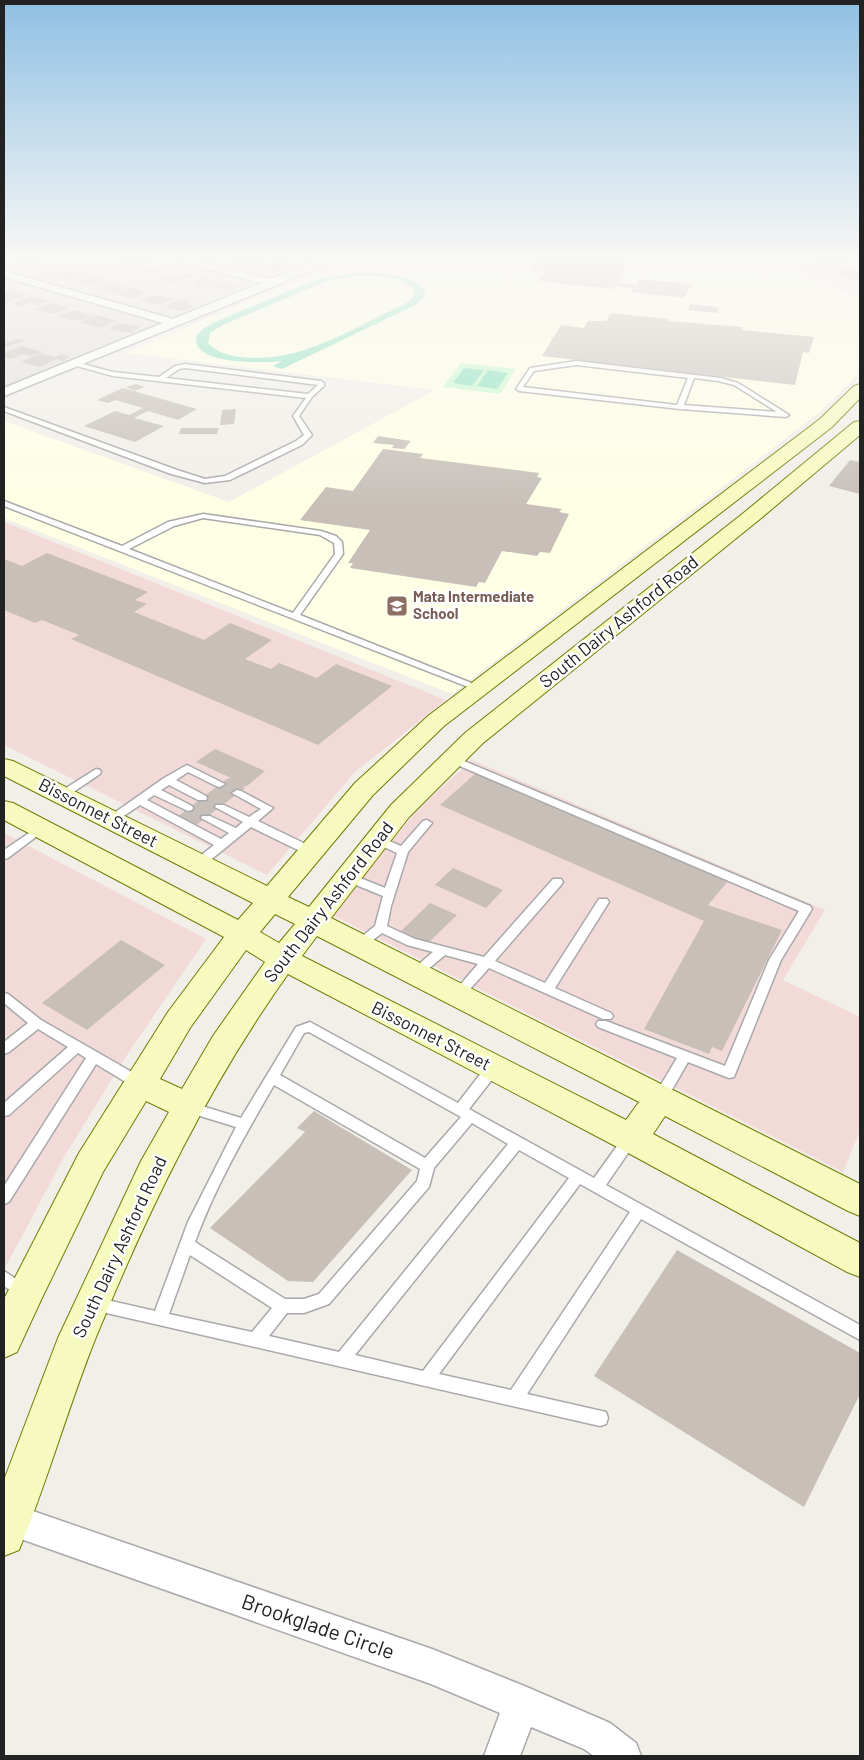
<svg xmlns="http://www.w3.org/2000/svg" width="864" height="1760" viewBox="0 0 864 1760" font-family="Barlow,sans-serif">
<rect width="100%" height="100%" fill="#f2efe9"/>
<polygon fill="#e0dfdf" points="4,260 313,260 4,387"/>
<g fill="#f2dad9">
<polygon points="4,522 446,700 355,772 267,875 4,745"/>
<polygon points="472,760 825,910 783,980 860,1017 860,1130 843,1172 332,915 418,809"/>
<polygon points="4,833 206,939 125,1058 64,1157 4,1270"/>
</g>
<polygon fill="#ffffe5" points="348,260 771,260 860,299 860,371 852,381 816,415 452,694 4,518 4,421 229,502 435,390 126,353"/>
<polygon fill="#c8facc" points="461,363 516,369 500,394 443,387"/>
<g fill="#88e0be" fill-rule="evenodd">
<path d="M355,273C370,272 428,273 425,297L413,306L282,369L273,366L282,361C266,363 198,365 196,341C196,331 208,326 215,322L320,278ZM356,276C375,275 398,275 413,288L415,296L405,304C353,328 298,365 239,357C228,355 216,352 208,343L210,333L223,325L327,281Z"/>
<polygon points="464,368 484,370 472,386 453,383"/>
<polygon points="488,370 508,373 497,389 477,386"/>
</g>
<g fill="#c7bfb8">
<polygon points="21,260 37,260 31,263 38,264 27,268 11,264"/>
<polygon points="130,260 141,260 149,263 130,270 115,266"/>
<polygon points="240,260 262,260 262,261 249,267 234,263"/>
<polygon points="276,260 279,260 293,264 276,273 268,271 273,268 263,266"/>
<polygon points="532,260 629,260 617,283 636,285 639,279 692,284 684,298 631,292 633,288 615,286 614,289 538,281 545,272 531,271 537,262"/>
<polygon points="810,260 842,260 848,263 826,267"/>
<polygon points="47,264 66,268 50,275 31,270"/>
<polygon points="154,265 170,268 158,273 151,272 145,274 136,272"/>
<polygon points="850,269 860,273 860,283 832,272"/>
<polygon points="67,270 80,272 89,273 71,281 63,279 67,277 55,275"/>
<polygon points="172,273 182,276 187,274 195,276 172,283 156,279"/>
<polygon points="88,276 104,278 100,279 106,281 93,286 73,282"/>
<polygon points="201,278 218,281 201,289 191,287 197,284 190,282"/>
<polygon points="108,282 128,286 114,293 94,288"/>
<polygon points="223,283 240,287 229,291 213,287"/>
<polygon points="131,287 147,292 134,298 115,294"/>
<polygon points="10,290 28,295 7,302 4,301 4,292"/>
<polygon points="152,295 173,298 161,305 139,301"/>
<polygon points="32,296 49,301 37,305 30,303 23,306 13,303"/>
<polygon points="180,299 191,302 187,304 195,306 183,311 164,307"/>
<polygon points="51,303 69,308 55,314 36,309"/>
<polygon points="690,304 719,307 717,313 688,310"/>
<polygon points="74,310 92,316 77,321 58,316"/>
<polygon points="611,313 668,319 668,321 743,327 742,330 814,337 809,353 803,352 795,385 542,356 561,325 584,328 588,321 606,321"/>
<polygon points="97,315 117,321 100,328 79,322"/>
<polygon points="119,323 141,326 131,333 109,329"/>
<polygon points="18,339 26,341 4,347 4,340 10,342"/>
<polygon points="22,346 43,352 31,356 23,354 11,359 4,357 4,353"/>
<polygon points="41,353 55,357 62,354 70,357 61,361 57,359 40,367 21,362"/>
<polygon points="136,384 145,387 135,391 126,387"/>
<polygon points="123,388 197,409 178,420 148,411 134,418 164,426 135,442 84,426 115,411 129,415 143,408 115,400 108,403 97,400"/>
<polygon points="236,409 234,424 220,425 222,410"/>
<polygon points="181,428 219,428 217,434 179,434"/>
<polygon points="378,436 411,441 404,449 392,448 394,445 373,443"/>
<polygon points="383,449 423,454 420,458 539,473 537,477 542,478 526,504 562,509 559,512 569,514 550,553 540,552 537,556 502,551 485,583 479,582 476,587 350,568 353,563 348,563 370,530 300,520 326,487 353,491"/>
<polygon points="850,460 860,462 860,494 829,486"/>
<polygon points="47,553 148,592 135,600 147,604 134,612 204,640 230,623 272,640 245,659 271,669 279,663 317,678 336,664 392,686 318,745 71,639 79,635 42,620 35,623 4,610 4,559 22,566"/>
<polygon points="215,749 265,771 247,786 243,787 245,788 195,826 177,817 227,779 231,778 196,762"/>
<polygon points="476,773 729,880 708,905 782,930 722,1051 712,1047 709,1054 644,1029 704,921 440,805"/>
<polygon points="453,868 503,890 486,908 435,885"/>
<polygon points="430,903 457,915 427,944 401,931"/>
<polygon points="121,940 165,965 87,1030 42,1003"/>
<polygon points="314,1111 412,1170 313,1282 288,1281 210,1228 305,1132 297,1128"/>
<polygon points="677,1250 860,1353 860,1394 804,1507 594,1376"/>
</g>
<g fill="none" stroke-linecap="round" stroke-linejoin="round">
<g stroke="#a9a9a9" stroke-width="3">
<g id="service">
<path d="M576,361L721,378L738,383L789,415L786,417L680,409L519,391L516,389L530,368ZM576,365L688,378L677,405L523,387L534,371ZM694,378L718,381L734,385L777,412L684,405Z"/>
<path d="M75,362L113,372L159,377L175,366L185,364L321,381L324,383V386L312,397L299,416L312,435L302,445L230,480L205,483L171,474L4,411V407L177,470L205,479L225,476L296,441L304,435L293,416L306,398L113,376L73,365V363ZM185,368L318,385L308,394L166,378L179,369Z"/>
<path d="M4,501L122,546L168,522L203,514L321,531L336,536L342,542L343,554L300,615L484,688L482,690H476L4,506ZM203,518L320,535L334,543L335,554L293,613L129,549L174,526Z"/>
<polygon points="452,756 810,906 812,909 781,960 734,1077 729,1078 688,1062 665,1102 660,1103 655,1102 653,1098 677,1058 598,1027 596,1024 598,1021 606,1021 725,1066 769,960 799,911 448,761 447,759"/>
<polygon points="187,765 225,784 220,787 216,786 188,772 176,780 206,796 207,798 206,800 198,800 169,785 161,790 192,806 193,808 192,810 188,811 154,795 147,800 221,839 229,833 201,818 202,816 210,816 236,828 243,822 215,807 216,805 224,805 249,817 261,809 232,793 237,790 241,791 273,808 258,821 316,849 317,852 316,855 308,855 251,827 202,867 198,868 192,864 194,861 214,845 140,805 115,822 107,822 106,820 107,818 164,778"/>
<polygon points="96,769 100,770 101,772 100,774 66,797 58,797 57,795 58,793"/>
<polygon points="427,820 432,823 408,852 391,906 387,926 415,939 484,957 553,879 561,879 563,882 561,885 495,961 545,983 599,899 607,899 609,902 555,988 611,1013 613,1016 611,1019 603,1019 489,968 462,998 454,998 452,995 454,992 478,964 445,955 420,976 412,976 410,973 412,970 433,952 407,945 382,933 363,948 355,948 353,945 355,942 375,926 383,896 344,880 342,877 348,873 385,888 397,853 373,842 372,840 377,836 401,846 423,821"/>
<polygon points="41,825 45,826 46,828 45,830 8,858 4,859 4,850"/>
<polygon points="4,993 8,994 41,1020 144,1079 146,1083 144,1087 139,1088 134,1087 96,1064 9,1202 4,1204 4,1186 86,1058 78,1053 9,1115 4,1116 4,1103 68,1047 38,1029 9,1052 4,1054 4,1042 28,1023 4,1003"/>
<path d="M310,1022L458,1103L488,1064L493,1063L498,1064L500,1068L498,1072L469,1109L594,1178L625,1135L630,1133L635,1135L637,1139L635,1143L606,1185L860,1325V1340L641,1219L527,1394L606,1412L608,1418L606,1424L600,1426L89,1309L86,1304L89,1299L94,1297L155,1311L188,1222L236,1127L184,1111L182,1107L184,1103L189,1102L241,1118L296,1027ZM309,1032L461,1117L425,1158L280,1075L304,1033ZM274,1085L420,1169L417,1181L319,1294L304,1299H285L195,1242C215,1187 245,1135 274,1085ZM472,1123L508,1144L339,1352L269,1336L287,1313H304L329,1304L429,1187L434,1168ZM519,1150L569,1178L423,1371L355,1355ZM580,1184L630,1212L511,1390L439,1374ZM190,1255L272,1308L252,1332L169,1314Z"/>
<polygon points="4,1271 28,1287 31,1292 28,1297 23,1299 4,1286"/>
</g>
</g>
<g stroke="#a9a9a9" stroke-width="3">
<g id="minor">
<polygon points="175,260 194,260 271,279 318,260 333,260 277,285 4,396 4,388 163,323 4,277 4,271 173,319 261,283"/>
<polygon points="4,1501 432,1649 522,1685 610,1723 636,1743 641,1756 594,1756 584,1749 531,1727 520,1756 484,1756 500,1713 431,1684 4,1533"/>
</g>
</g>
<g stroke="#707d05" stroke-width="2">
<path id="secondary" d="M860,384V398L832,427L444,726L373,795L288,897L309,907L391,805L465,733L746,511L854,422L860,421V435L760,519L483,743L409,817L331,918L860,1184V1216L848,1211L665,1116L653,1134L860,1243V1277L847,1272L619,1148L288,974C208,1086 148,1211 96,1337C68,1407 48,1480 19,1550L4,1556V1480L58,1338L141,1161L169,1112L146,1101L103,1172L41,1300L17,1352L4,1358V1299L79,1153L168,1012L224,937L4,820V801L13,803L238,920L253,903L4,776V759L13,761L267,886L355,783L428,716L820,419L854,386ZM275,914L295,924L279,943L260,932ZM317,936L639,1102L626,1120L302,956ZM246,950L265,962L213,1036L182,1089L160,1079L190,1028Z"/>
</g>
<use href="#service" fill="#fff" fill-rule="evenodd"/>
<use href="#minor" fill="#fff" fill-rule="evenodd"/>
<use href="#secondary" fill="#f7fabf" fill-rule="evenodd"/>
</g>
<linearGradient id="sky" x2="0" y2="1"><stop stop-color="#8fc0e4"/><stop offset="0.51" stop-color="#f9f8f5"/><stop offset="1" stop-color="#f9f8f5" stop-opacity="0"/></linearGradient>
<rect width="864" height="507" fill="url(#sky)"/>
<defs>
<g id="school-square" transform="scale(1.125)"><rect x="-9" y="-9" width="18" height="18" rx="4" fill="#8d6e63" stroke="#fff"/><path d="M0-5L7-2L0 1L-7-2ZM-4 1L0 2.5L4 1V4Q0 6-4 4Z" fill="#fff"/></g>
</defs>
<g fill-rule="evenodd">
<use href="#school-square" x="397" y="606"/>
</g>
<g text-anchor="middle" stroke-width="5" stroke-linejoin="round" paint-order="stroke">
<g font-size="15" font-weight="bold" fill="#785e54" stroke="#fff" text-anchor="start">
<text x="413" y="602">Mata Intermediate<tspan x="413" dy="17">School</tspan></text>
</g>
<g font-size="18" fill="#222" stroke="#fff">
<text transform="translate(619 622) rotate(-39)" y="6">South Dairy Ashford Road</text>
<text transform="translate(98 813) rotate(27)" y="6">Bissonnet Street</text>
<text transform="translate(329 902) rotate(-52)" y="6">South Dairy Ashford Road</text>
<text transform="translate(431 1036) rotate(27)" y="6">Bissonnet Street</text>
<text transform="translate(120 1247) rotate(-65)" y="6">South Dairy Ashford Road</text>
</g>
<g font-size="21" fill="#222" stroke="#fff">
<text transform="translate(318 1627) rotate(19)" y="7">Brookglade Circle</text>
</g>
</g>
<rect width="864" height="1760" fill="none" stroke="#222222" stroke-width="10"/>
</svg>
